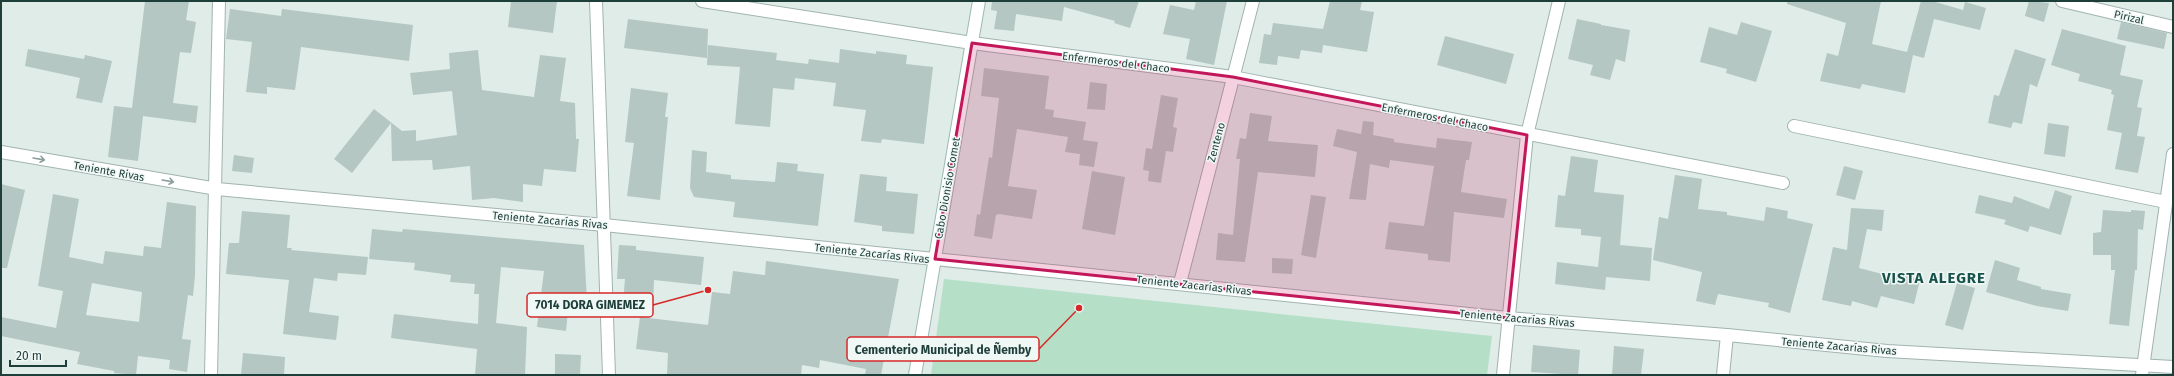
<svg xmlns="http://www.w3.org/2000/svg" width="2174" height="376" viewBox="0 0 2174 376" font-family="'Fira Sans',sans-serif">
<rect width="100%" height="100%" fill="#dfece8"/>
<polygon fill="#b5e0c7" points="944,279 1492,336 1487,375 931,375"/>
<g fill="#b4c7c2" fill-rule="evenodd">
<polygon points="145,1 189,1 186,20 196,22 191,53 180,52 173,103 198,106 196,123 143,116 138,161 108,157 114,106 132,108"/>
<polygon points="511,1 557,1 553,33 508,27"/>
<polygon points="992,1 1139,1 1130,28 1114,23 1115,21 1064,7 1062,21 1016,14 1014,31 994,29 997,11 991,10"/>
<polygon points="1196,1 1227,1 1214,65 1186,59 1190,39 1163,34 1170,5 1194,10"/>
<polygon points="1330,1 1362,1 1360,10 1374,12 1367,52 1323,45 1322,53 1301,50 1299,59 1278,56 1277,65 1259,63 1264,34 1271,35 1273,23 1323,29"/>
<polygon points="1787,1 1881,1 1872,44 1907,52 1921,1 1932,1 1963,10 1965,2 1986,8 1980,30 1934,19 1924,58 1913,55 1905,93 1862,84 1860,89 1820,81 1827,53 1838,56 1846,23 1787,4"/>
<polygon points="2029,1 2049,3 2044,22 2025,16"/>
<polygon points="230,9 281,16 282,9 413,25 409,61 301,47 295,90 267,87 267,94 246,92 252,42 226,39"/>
<polygon points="628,19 708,29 707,58 624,48"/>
<polygon points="1577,19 1601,24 1601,25 1630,30 1625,62 1616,59 1610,80 1590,75 1593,65 1568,59"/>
<polygon points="1741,22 1772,31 1756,82 1726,73 1727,69 1700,62 1709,27 1737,35"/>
<polygon points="2121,22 2167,33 2164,49 2117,39"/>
<polygon points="2062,29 2126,46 2120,75 2143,80 2137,107 2142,108 2137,136 2145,137 2138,173 2115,169 2122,133 2107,130 2114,95 2111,94 2112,90 2078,81 2080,74 2051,65"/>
<polygon points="1445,36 1514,54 1506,84 1437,65"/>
<polygon points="708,45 777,53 776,60 808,64 809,59 839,63 840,49 876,54 876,51 907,55 906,64 933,67 924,144 882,139 881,143 861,141 866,110 833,106 836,83 795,78 794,90 773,88 770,127 735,124 740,67 707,65"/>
<polygon points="28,49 84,59 85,55 112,61 102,103 76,98 80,78 25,66"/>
<polygon points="2015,49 2046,59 2037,87 2030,84 2022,124 2013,122 2011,128 1988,123 1994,95 1999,96"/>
<polygon points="478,50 482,90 534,97 540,55 566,58 560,101 575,103 576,139 579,139 576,172 544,169 542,186 523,184 523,202 494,198 472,200 470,166 433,170 432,160 392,161 391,123 352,173 334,159 374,109 402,131 416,130 416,141 457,135 452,91 413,95 410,73 450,69 449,53"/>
<polygon points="984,68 1049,76 1045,109 1054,110 1053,117 1086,122 1083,140 1098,142 1094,167 1079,165 1080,154 1065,152 1068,137 1017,129 1008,186 1037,190 1032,219 999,214 996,215 992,239 974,236 977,214 980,215 989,157 992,158 999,98 981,96"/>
<polygon points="1090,82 1107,84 1105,110 1087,109"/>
<polygon points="631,88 668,93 665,117 668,117 660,200 627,196 634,143 625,142"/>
<polygon points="1161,95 1178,98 1173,127 1177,128 1173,152 1166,151 1161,183 1148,181 1149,171 1143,170 1146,148 1152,149"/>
<polygon points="1250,113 1272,116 1268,141 1318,145 1315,177 1258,172 1245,262 1216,260 1218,233 1233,235 1240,159 1236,159 1240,138 1246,139"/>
<polygon points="1363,121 1374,122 1373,135 1394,139 1394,142 1436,148 1437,138 1472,142 1469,160 1466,160 1461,192 1507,199 1504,218 1454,212 1450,262 1428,260 1428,254 1385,249 1389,222 1424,226 1434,166 1390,160 1389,168 1370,164 1366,200 1349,199 1357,152 1333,146 1337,129 1361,134"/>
<polygon points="2048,123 2069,126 2065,157 2044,154"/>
<polygon points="692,150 707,152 706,172 731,175 731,179 775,182 777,162 798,164 797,171 824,174 818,226 733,217 735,202 694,197 690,188"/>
<polygon points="234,155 254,158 252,173 232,171"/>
<polygon points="1571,156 1598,160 1594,192 1624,195 1620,245 1652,248 1650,281 1606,277 1605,290 1555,284 1557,262 1598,267 1601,237 1581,235 1581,229 1555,227 1558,195 1565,196"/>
<polygon points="1844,166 1863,171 1855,200 1836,195"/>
<polygon points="1092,171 1125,177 1115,235 1082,229"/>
<polygon points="860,174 887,177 886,191 918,194 914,234 882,231 882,226 854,222"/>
<polygon points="1675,175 1702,179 1698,209 1727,212 1727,215 1764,221 1766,207 1788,211 1787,218 1813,224 1790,313 1768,307 1769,303 1718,294 1715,305 1696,301 1702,272 1653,260 1659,217 1668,219"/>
<polygon points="1,184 25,190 7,268 1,268"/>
<polygon points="2055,190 2072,196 2061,235 2030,226 2028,232 2004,224 2006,220 1975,213 1979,195 2012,203 2014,196 2049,209"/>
<path d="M53,194L79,199L69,257L103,264L105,251L143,256L144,246L161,248L167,202L196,206L195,275L193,296L188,295L182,339L191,340L187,372L169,369L170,360L138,356L136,375L114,373V371L77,364L80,352L1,336V317L56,328L63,291L38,286ZM92,283L142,292L139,322L86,315Z"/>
<polygon points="1311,195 1326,197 1316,258 1301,255"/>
<polygon points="1851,208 1884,210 1882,231 1867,229 1859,268 1890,276 1891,272 1920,280 1914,304 1881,296 1877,308 1852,301 1851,306 1822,300 1833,247 1847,250"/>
<polygon points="2103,210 2131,212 2131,210 2145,211 2143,230 2138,229 2137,270 2135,270 2129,326 2109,324 2115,270 2111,270 2111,255 2093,255 2093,233 2101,232"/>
<polygon points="242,211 290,215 287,248 292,248 291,250 368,257 366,275 338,273 337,281 314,278 309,312 339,316 336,340 283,334 289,280 226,274 229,243 239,243"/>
<polygon points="372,229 402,232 403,229 584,245 587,302 569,300 566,331 537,327 544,271 501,267 496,323 527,327 525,375 475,375 477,349 391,338 394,314 478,324 479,294 474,294 475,284 450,282 451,275 414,270 415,263 369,259"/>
<polygon points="619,245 636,246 636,250 704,257 701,285 654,280 653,305 623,303 625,279 617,279"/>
<polygon points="1272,258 1293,259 1292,274 1272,273"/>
<polygon points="1995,260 2020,268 2017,280 2041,287 2041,289 2071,294 2068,311 2037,306 1986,292"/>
<polygon points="766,261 899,279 881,375 865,375 866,369 820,360 819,368 802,365 801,375 667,375 668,353 636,349 640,317 708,325 712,292 730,294 733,271 765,275"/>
<polygon points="1957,283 1975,288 1963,330 1945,325"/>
<polygon points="1533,345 1580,350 1578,375 1531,372"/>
<polygon points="1614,346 1644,349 1641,375 1612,375"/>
<polygon points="243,353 285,357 284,374 241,375"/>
<polygon points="555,354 581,355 580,375 555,375"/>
</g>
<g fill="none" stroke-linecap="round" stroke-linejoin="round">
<g stroke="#a1b4b0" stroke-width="14">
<g id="street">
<polyline points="596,1 609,375"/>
<polyline points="702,1 972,43 1233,77 1783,183"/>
<polyline points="2062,1 2173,27"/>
<polyline points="1794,126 2166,202"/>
<polyline points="1,152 217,189 604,225 1508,318 1727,335 1887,351 2173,367"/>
<polyline points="1180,283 1253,1"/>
<polyline points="211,375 219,1"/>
<polyline points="1503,375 1527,135 1559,1"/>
<polyline points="1723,375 1727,335"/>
<polyline points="2142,375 2173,154"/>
</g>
</g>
<g stroke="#9cb9b3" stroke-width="14">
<polyline id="secondary" points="915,375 979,1"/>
</g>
<use href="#street" stroke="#fff" stroke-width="12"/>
<use href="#secondary" stroke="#fff" stroke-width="12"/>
</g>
<defs><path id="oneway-shaft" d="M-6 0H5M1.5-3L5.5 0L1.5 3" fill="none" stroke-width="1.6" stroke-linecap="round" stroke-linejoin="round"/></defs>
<g stroke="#8e9e9c">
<use href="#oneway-shaft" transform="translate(39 159) rotate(10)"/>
<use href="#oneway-shaft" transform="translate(168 181) rotate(10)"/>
</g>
<path fill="#c2185b" fill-opacity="0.2" stroke="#c2185b" stroke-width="3" stroke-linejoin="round" d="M972,43L1233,77L1527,135L1508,318L935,259Z"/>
<g text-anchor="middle" stroke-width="3" stroke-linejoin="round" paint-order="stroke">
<g font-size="11" fill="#1e3e3a" stroke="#f0f8f5">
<text transform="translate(2129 17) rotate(13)" y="4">Pirizal</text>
<text transform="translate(1116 62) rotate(7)" y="4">Enfermeros del Chaco</text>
<text transform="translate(1435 117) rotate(11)" y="4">Enfermeros del Chaco</text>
<text transform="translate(1216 142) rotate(-75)" y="4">Zenteno</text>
<text transform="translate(109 171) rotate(10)" y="4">Teniente Rivas</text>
<text transform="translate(947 188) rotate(-80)" y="4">Cabo Dionisio Comet</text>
<text transform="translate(550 220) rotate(5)" y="4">Teniente Zacarías Rivas</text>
<text transform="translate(872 253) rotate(6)" y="4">Teniente Zacarías Rivas</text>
<text transform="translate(1194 285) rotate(6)" y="4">Teniente Zacarías Rivas</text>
<text transform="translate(1517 318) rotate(5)" y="4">Teniente Zacarías Rivas</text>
<text transform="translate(1839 346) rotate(5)" y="4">Teniente Zacarías Rivas</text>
</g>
<g font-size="15" font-weight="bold" letter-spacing="1" fill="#18524c" stroke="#f0f8f5">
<text x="1934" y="283">VISTA ALEGRE</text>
</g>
</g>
<path fill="none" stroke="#d62828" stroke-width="1.5" d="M708 290L653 305M1079 308L1039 349"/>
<g fill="#d62828" stroke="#f0f8f5" stroke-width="1.5">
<circle cx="708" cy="290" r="4"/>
<circle cx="1079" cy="308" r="4"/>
</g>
<g fill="#f0f8f5" stroke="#d62828" stroke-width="1.5">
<rect x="527" y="293" width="126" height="24" rx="4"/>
<rect x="847" y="337" width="192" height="24" rx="4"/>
</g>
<g font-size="12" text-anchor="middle" font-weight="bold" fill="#1e3e3a">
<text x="590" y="309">7014 DORA GIMEMEZ</text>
<text x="943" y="354">Cementerio Municipal de Ñemby</text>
</g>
<rect width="2174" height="376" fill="none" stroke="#1e3e3a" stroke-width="4"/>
<path d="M10 360v6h56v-6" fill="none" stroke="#1e3e3a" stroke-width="2"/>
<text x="16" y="360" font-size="12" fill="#1e3e3a" stroke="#f0f8f5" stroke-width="3" paint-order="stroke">20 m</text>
</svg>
